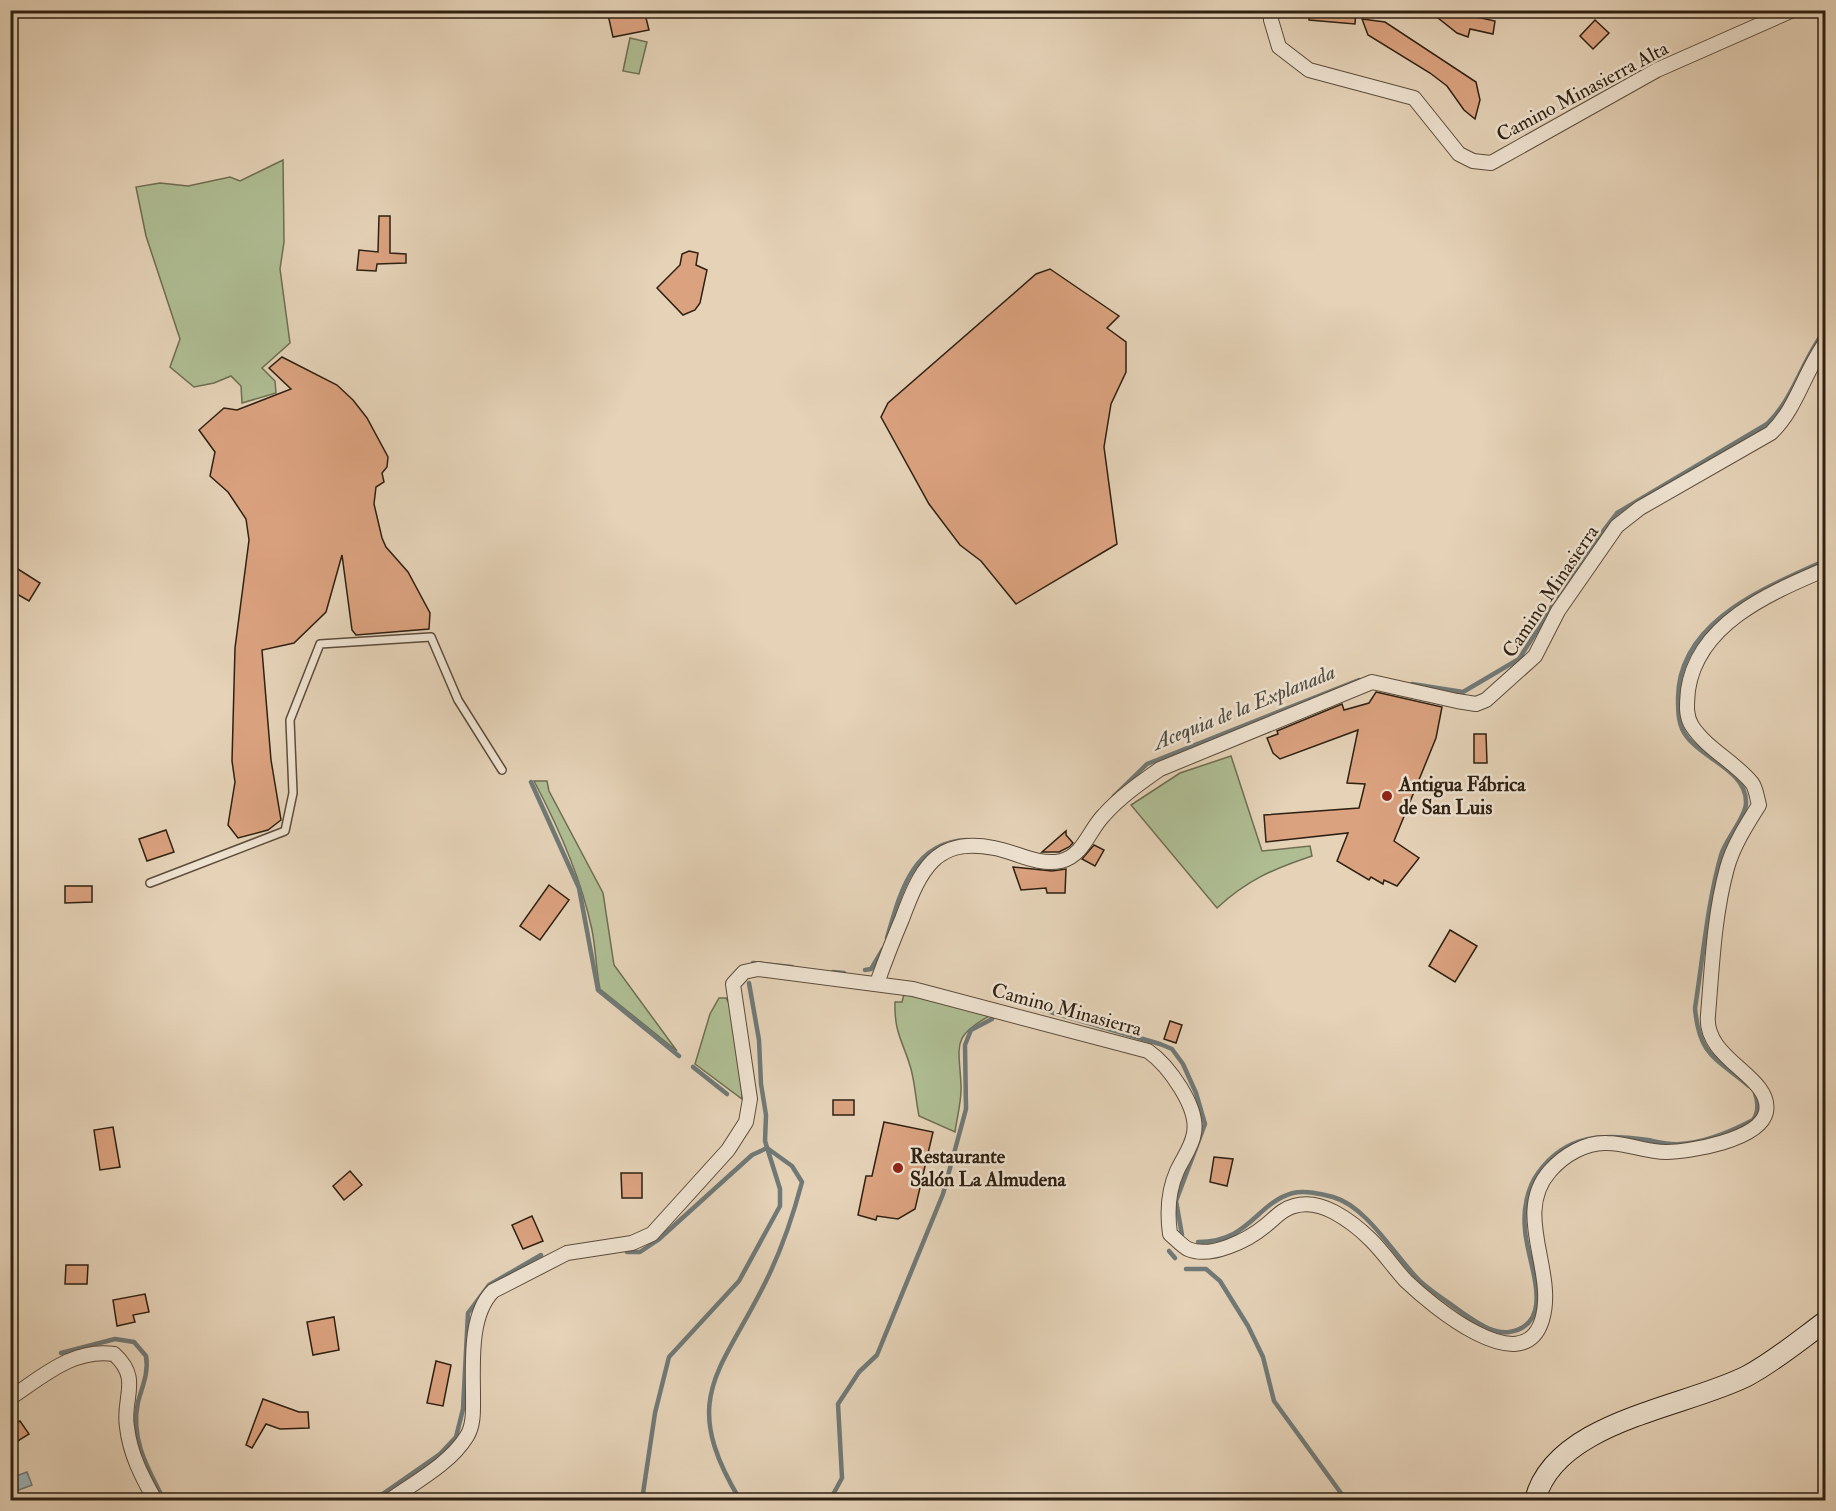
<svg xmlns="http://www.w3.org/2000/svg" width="1836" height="1511" viewBox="0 0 1836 1511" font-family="'IM FELL Double Pica',serif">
<rect width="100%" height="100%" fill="#e5d2b7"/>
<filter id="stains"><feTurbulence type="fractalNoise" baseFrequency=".00333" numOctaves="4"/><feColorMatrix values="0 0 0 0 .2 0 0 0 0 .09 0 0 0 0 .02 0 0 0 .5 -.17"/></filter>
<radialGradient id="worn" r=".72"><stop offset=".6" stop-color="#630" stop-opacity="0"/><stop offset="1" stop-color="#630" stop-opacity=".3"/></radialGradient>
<g fill="#afbd93" stroke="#6e6e52" stroke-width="1.5">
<polygon points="630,38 647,42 639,74 623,71"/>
<polygon points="283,160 284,242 280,269 290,343 262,368 275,381 276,393 242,403 241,386 231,376 214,383 194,387 170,367 180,339 146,236 136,187 160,183 188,186 230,177 240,181"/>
<path d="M1231,756L1262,851L1310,846L1312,856C1273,869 1247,880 1217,908L1131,805L1180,773Z"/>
<path d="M534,781H547L549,791L603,893L614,965L677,1051L600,989C596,970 596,950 592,930C581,877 559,828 534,781Z"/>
<path d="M904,994L991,1015C951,1037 959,1044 961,1085C962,1100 957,1117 955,1132L919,1116C916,1101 915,1084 911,1069C903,1041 894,1033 895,1002H902Z"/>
<polygon points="719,998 726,998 731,1007 742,1077 742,1099 695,1064 710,1014"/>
</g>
<polygon fill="#9cb4ba" stroke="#707977" stroke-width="1.5" points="27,1472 32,1485 11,1493 11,1478"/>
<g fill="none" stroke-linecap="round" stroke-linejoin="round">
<g stroke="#707977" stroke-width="4.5">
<path d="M1412,684L1463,692L1519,659L1584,556L1617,513L1767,424C1795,397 1802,359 1826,329"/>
<polyline points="531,782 579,888 598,990 679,1056"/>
<polyline points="1114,796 1147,764 1359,680"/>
<path d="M887,938C900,893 912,842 967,840"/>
<polyline points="753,963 792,967"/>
<polyline points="865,970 871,969 883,949"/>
<polyline points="833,972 844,973"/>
<polyline points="1023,1004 1160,1044 1172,1049 1183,1064 1196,1093 1205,1124 1176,1201 1182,1235"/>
<polyline points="693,1067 727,1094"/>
<path d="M1749,1086C1716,1058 1699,1056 1695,1008C1703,958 1707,905 1721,855C1725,840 1746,817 1746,803C1747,771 1703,759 1687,737C1678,726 1678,712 1678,698C1679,620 1766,588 1826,560"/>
<path d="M1198,1242C1250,1242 1256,1203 1293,1193C1305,1190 1321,1194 1333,1197C1368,1207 1395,1257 1420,1281C1433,1293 1450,1303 1464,1314C1478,1323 1492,1334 1509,1332C1559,1324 1526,1260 1525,1229C1523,1211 1527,1188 1538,1173C1567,1133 1604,1134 1648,1140C1658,1142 1670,1145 1680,1144C1703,1143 1732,1131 1753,1120C1759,1112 1758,1102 1755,1093"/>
<polyline points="1169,1251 1175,1258"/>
<path d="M627,1252H640L658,1240L752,1155L767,1148L792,1166L802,1182C793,1216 782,1249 766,1281C721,1373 678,1397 740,1500"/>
<polyline points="1186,1269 1206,1269 1220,1281 1248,1326 1263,1357 1274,1401 1346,1500"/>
<path d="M61,1353L115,1339L134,1342L146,1356C149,1373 142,1387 138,1402C130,1439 148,1469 164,1500"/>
<polyline points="374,1500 440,1454 456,1437 463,1409 468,1313 489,1285 541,1255"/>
<polyline points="642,1500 655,1413 669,1357 739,1281 780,1206 780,1189 765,1141 766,1115 761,1084 759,1040 749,983"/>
<polyline points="830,1500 842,1478 838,1404 859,1372 877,1355 943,1194 966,1109 965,1045 971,1030 992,1019"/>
</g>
</g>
<g fill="#dba27f" stroke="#2e2012" stroke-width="1.5">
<polygon points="607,10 644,10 649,30 613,37"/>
<polygon points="1309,10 1356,10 1355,24 1309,20"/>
<polygon points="1428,10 1474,10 1472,16 1495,21 1493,34 1470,29 1468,37 1457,33"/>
<polygon points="1362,19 1385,22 1476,82 1480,100 1475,119 1464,110 1447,86 1430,73 1368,35"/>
<polygon points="1595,20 1609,33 1593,49 1580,36"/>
<polygon points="379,216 390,216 390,253 406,254 406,263 377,264 376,271 357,270 359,250 378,252"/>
<polygon points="689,251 698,253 696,265 707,270 700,303 695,310 683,315 657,288 680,265 682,254"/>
<polygon points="1050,269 1119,316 1107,328 1126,342 1126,372 1111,404 1104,447 1117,544 1016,604 981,561 960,545 929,504 881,417 888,403 1036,274"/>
<polygon points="282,357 337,385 353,400 367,418 388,457 387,467 382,473 384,482 376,487 374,504 382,538 386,547 408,572 430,613 429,629 356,635 352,630 342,555 326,612 294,643 262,650 271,760 281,820 268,830 238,838 228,825 235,782 232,761 235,648 249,540 246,519 228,492 210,476 215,452 199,430 224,408 237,410 291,389 269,368"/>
<polygon points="10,564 40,583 29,601 10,590"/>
<polygon points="1376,692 1442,707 1436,738 1394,841 1419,858 1397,886 1384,880 1383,884 1371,877 1369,880 1337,861 1348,833 1266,842 1264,815 1359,808 1365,784 1347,783 1358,730 1280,759 1273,753 1267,738 1278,734 1277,731 1342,704 1344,710 1369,703"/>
<polygon points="1474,734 1486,734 1487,763 1474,763"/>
<polygon points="166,830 174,852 147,861 139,839"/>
<polygon points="1066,831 1066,835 1073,843 1069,847 1059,852 1042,852"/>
<polygon points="1094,845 1104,850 1095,866 1082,859"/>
<polygon points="1013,867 1052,871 1066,869 1065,893 1047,893 1046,888 1021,890"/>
<polygon points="549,885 569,900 540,940 520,926"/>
<polygon points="65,886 92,886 92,902 65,903"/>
<polygon points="1450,930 1477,946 1455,982 1429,966"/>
<polygon points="1170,1021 1182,1025 1176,1043 1164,1039"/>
<rect x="833" y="1100" width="21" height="15"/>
<polygon points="884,1122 933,1132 915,1209 898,1219 877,1216 876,1220 858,1215 866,1176 872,1176"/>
<polygon points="113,1127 120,1167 100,1170 94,1130"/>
<polygon points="1214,1157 1233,1159 1227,1186 1210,1182"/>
<polygon points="350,1171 362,1185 344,1200 333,1186"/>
<polygon points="621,1173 642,1173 642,1198 622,1198"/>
<polygon points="532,1216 543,1241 523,1249 512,1225"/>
<polygon points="66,1265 88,1265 87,1284 65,1284"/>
<polygon points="145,1294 149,1312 133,1315 135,1322 117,1326 113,1300"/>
<polygon points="334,1317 339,1350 313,1355 307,1322"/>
<polygon points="436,1361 451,1365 443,1406 427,1403"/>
<polygon points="263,1399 299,1412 308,1412 309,1428 280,1429 266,1424 252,1448 246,1445"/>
<polygon points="20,1421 29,1434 10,1446 10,1427"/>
</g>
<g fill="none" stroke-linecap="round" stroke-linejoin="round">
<g stroke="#5c4c3b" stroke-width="10">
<polyline id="lane" points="150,883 285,831 293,793 290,720 320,644 431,637 458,700 502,770"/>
</g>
<g stroke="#5c4c3b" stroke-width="16">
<g id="street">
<polyline points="1272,10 1271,20 1279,47 1309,70 1414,98 1459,154 1473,161 1491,163 1657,70 1793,10"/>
<path d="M877,983C885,961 893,940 902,919C920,871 935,836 994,848C1016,852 1038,866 1061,861C1084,855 1089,830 1104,815C1120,797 1140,783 1160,769L1372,682L1457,701L1476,704L1486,700L1535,656L1558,611L1617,526L1640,508L1771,433C1797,408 1804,372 1826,342"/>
<path d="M10,1398C42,1377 73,1348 114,1354C142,1379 122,1398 127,1427C130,1454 142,1477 155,1500"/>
<path d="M390,1500C415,1482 450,1464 467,1436C474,1425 473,1409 473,1396C473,1364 469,1315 493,1291L567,1253L632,1243L652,1234L728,1150L746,1122L750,1099L733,984L744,972L758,969L913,989L1148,1051C1168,1065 1199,1107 1194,1133C1192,1147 1183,1158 1177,1171C1168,1191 1167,1212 1170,1234C1176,1239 1182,1246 1188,1249C1211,1259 1248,1240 1265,1226C1275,1218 1282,1209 1294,1206C1307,1202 1321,1205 1334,1212C1347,1219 1360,1229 1371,1240C1384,1253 1394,1268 1406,1281C1430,1304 1523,1383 1542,1320C1557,1271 1512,1214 1550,1171C1564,1155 1586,1142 1607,1143C1627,1143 1646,1152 1666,1152C1689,1152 1760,1140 1766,1112C1773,1076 1703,1060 1708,1015C1712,967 1714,915 1727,868C1733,846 1747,824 1759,805C1757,798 1756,788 1752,783C1735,762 1707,749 1692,726C1685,715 1687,703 1688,690C1698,623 1770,593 1826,569"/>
</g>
</g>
<g stroke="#2e2012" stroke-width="22">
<path id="secondary" d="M1535,1500C1555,1421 1684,1408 1747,1376C1775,1361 1800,1340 1826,1321"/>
</g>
<use href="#lane" stroke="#eee2d0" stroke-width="7"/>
<use href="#street" stroke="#eee2d0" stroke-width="14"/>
<use href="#secondary" stroke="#eee2d0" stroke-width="20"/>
</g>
<g fill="#8f2418" stroke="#eee2d0" stroke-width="2">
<circle cx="1387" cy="796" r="6"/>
<circle cx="898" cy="1168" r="6"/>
</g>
<g text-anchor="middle" stroke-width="5" stroke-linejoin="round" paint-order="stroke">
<g font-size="20" fill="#2e2012" stroke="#eee2d0">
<text transform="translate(1582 91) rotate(-28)" y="7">Camino Minasierra Alta</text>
<text transform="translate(1550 591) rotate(-56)" y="7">Camino Minasierra</text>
<text transform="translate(1067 1009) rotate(15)" y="7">Camino Minasierra</text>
</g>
<g font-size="20" font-weight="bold" fill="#2e2012" stroke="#eee2d0" text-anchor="start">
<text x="1399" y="791">Antigua Fábrica<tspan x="1399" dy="23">de San Luis</tspan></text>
<text x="910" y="1163">Restaurante<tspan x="910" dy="23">Salón La Almudena</tspan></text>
</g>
<g font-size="21" font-style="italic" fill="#4f4c44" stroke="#eee2d0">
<text transform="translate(1244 707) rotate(-22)" y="7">Acequia de la Explanada</text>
</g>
</g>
<rect width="1836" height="1511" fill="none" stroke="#e5d2b7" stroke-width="36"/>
<rect x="12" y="12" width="1812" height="1487" fill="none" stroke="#2e2012" stroke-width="3"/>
<rect x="18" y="18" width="1800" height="1475" fill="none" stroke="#2e2012" stroke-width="1.5"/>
<rect width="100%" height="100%" filter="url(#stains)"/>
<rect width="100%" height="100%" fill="url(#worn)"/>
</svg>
